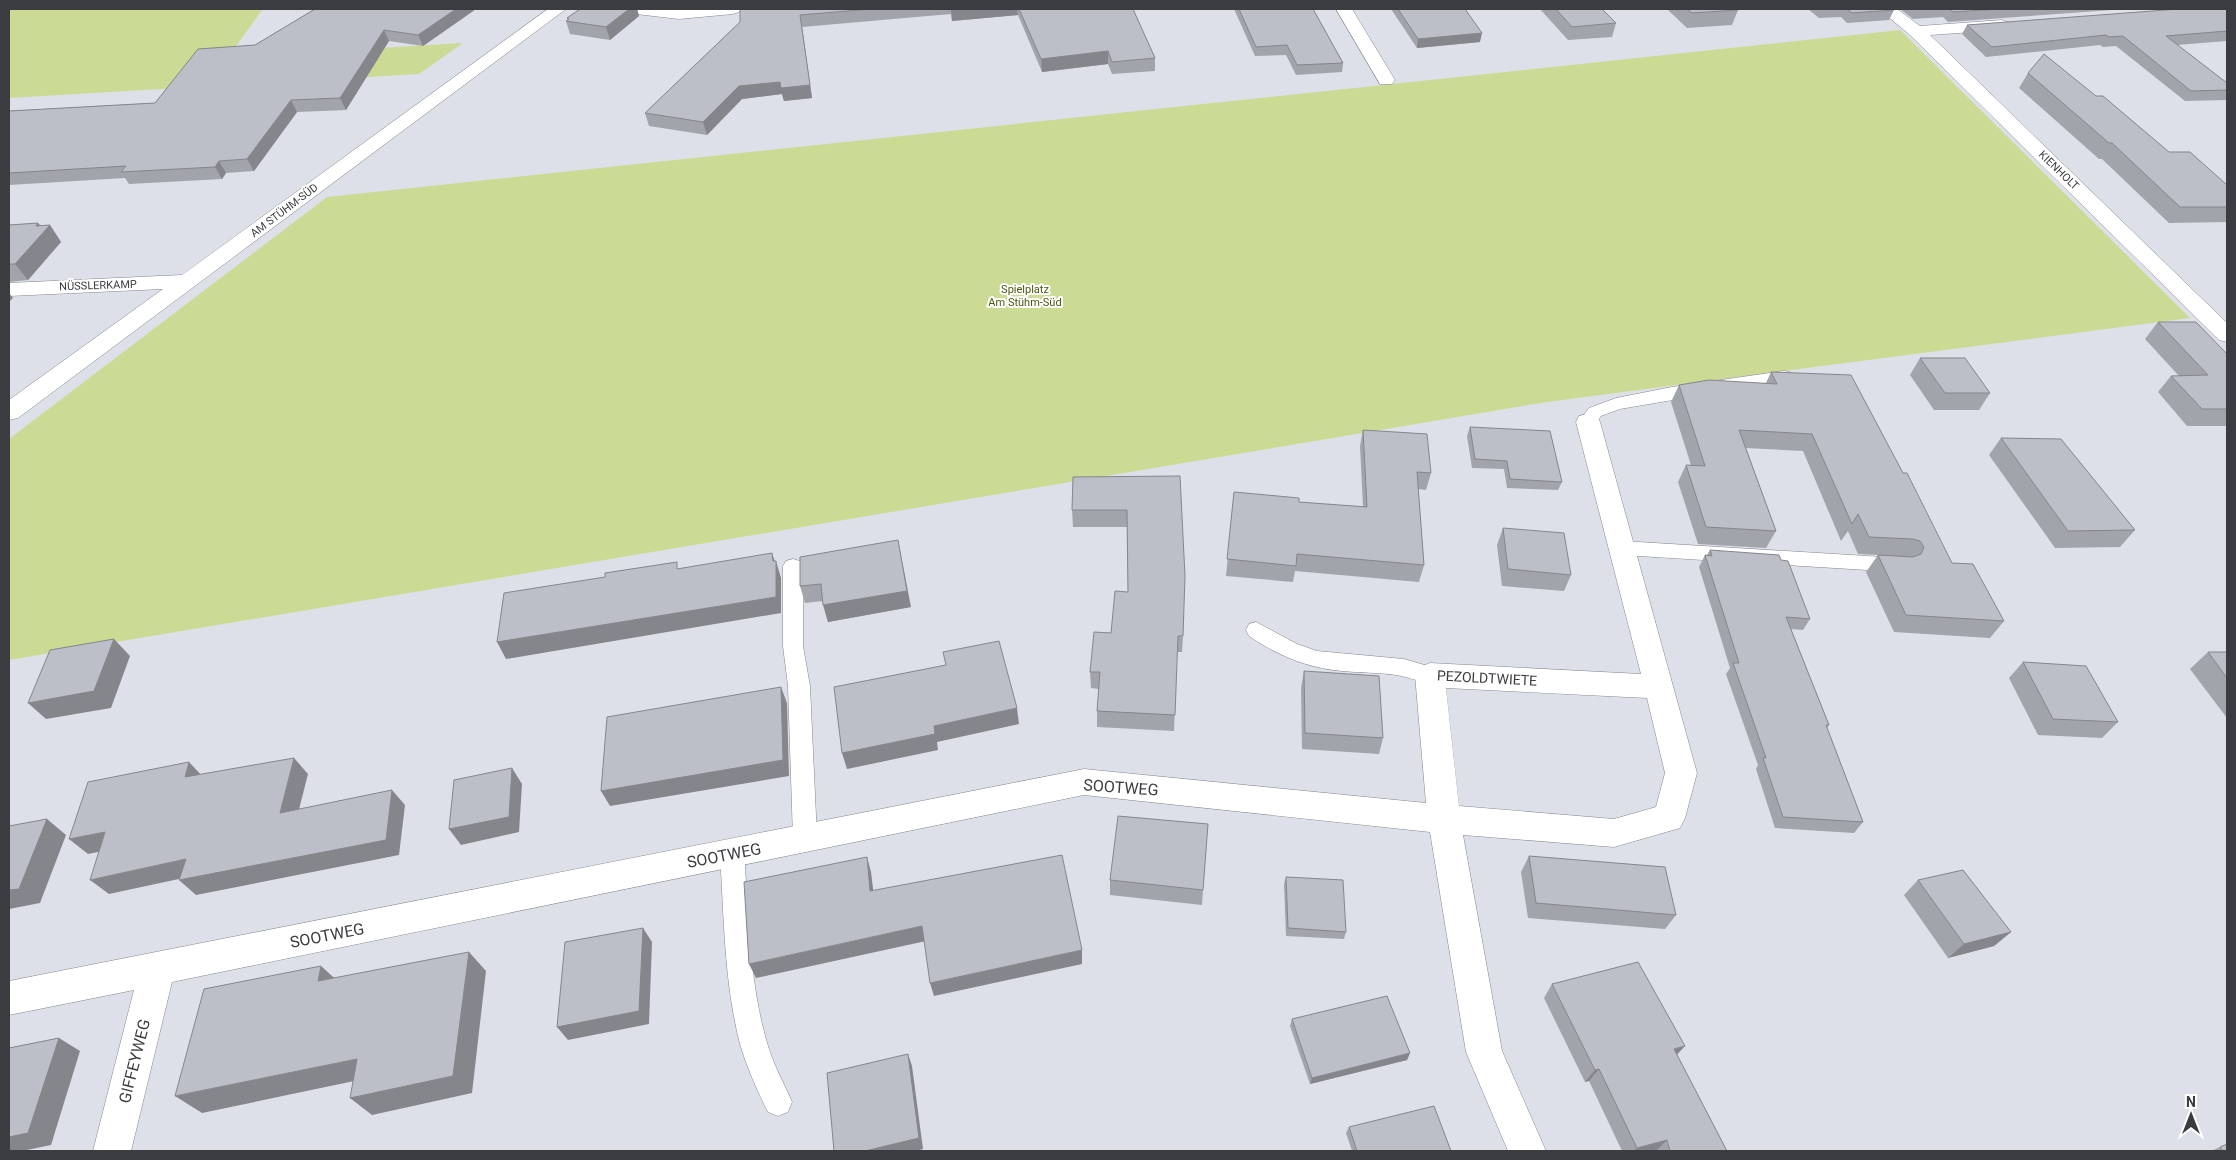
<svg xmlns="http://www.w3.org/2000/svg" width="2236" height="1160" viewBox="0 0 2236 1160" font-family="Roboto,sans-serif">
<rect width="100%" height="100%" fill="#dde0e9"/>
<g fill="#ccdb94">
<polygon points="9,9 263,9 228,57 463,43 419,74 9,98"/>
<polygon points="1900,30 2190,318 1547,402 9,660 9,439 327,197"/>
</g>
<g fill="none" stroke-linecap="round" stroke-linejoin="round">
<g stroke="#84868f" stroke-width="1">
<g id="lane">
<polygon points="1784,371 1790,372 1793,376 1790,380 1620,409 1601,416 1594,426 1588,428 1582,426 1579,422 1589,408 1616,398 1672,387"/>
<polygon points="1622,541 1900,558 1907,560 1910,565 1907,570 1900,572 1622,555 1615,553 1612,548 1615,543"/>
<polygon points="793,559 800,561 803,566 803,646 810,686 817,838 813,845 805,848 797,845 793,838 788,686 783,646 783,566 786,561"/>
<path d="M1256,622L1297,644L1317,651L1404,659L1438,669L1441,675L1438,681C1425,685 1410,677 1396,675C1378,672 1360,673 1342,671C1307,668 1277,655 1249,636L1246,630L1249,624Z"/>
<path d="M732,842L740,845L744,853C749,917 749,984 768,1046C774,1066 784,1083 792,1102L788,1112L778,1116L768,1112C757,1090 747,1068 740,1044C724,982 724,917 720,853L724,845Z"/>
</g>
</g>
<g stroke="#84868f" stroke-width="1">
<g id="street">
<polygon points="548,9 566,9 18,418 9,420 9,400 163,289 9,296 9,283 182,275"/>
<polygon points="628,9 741,9 739,12 733,14 679,19 636,14 630,12"/>
<polygon points="1336,9 1352,9 1395,80 1392,84 1380,84"/>
<polygon points="1879,9 1897,9 1920,26 2002,20 2008,22 2010,25 2008,28 2002,30 1930,35 2227,323 2227,342 2219,340 1910,35"/>
<path d="M1588,414L1597,416L1600,422L1697,773L1685,818L1680,828L1614,847L1463,835L1502,1051L1546,1151H1508L1466,1052L1430,832L1084,795L172,982L131,1151H93L134,990L9,1015V981L1084,769L1426,803L1415,675L1420,667L1430,663L1641,674L1576,422L1579,416ZM1446,688L1647,698L1665,773L1656,807L1614,819L1459,806Z"/>
</g>
</g>
<use href="#lane" fill="#fff" fill-rule="evenodd"/>
<use href="#street" fill="#fff" fill-rule="evenodd"/>
</g>
<g fill="#a2a4ab">
<polygon points="315,9 476,9 423,46 389,41 346,110 297,112 254,171 226,173 222,179 129,184 125,178 9,185 9,111 155,103 255,45"/>
<polygon points="580,9 637,9 639,16 610,40 570,34 566,21 568,20 567,18"/>
<polygon points="740,9 1133,9 1155,58 1155,71 1112,74 1108,64 1042,72 1018,15 952,21 951,14 802,27 812,98 784,101 782,94 742,99 707,135 649,126 645,113 740,22"/>
<polygon points="1234,9 1313,9 1343,63 1342,72 1296,75 1286,55 1255,56"/>
<polygon points="1391,9 1465,9 1480,42 1417,48"/>
<polygon points="1540,9 1602,9 1616,23 1612,37 1568,40"/>
<polygon points="1667,9 1737,9 1738,10 1732,25 1687,28"/>
<polygon points="1808,9 1892,9 1894,10 1889,20 1847,23 1841,17 1819,18"/>
<polygon points="1900,9 2126,9 1948,22 1943,17 1913,19"/>
<polygon points="2227,9 2227,41 2177,45 2227,83 2227,100 2185,101 2116,46 2103,47 2100,45 1986,57 1962,34 1967,25"/>
<polygon points="2028,73 2096,96 2169,152 2227,185 2227,222 2169,223 2102,159 2099,159 2019,88"/>
<polygon points="38,223 41,226 50,225 61,242 28,280 9,282 9,225"/>
<polygon points="2158,322 2227,354 2227,426 2187,426 2158,392 2171,376 2179,376 2145,339"/>
<polygon points="1920,358 1990,393 1979,410 1934,410 1910,375"/>
<polygon points="1771,372 1903,473 1952,563 2004,621 1990,638 1894,632 1866,572 1878,555 1902,556 1858,554 1848,531 1841,541 1803,451 1746,448 1776,531 1766,548 1698,544 1678,482 1686,465 1691,465 1671,402 1679,385 1766,383"/>
<polygon points="1470,427 1562,482 1558,490 1507,488 1504,469 1472,468 1467,436"/>
<polygon points="1363,430 1431,473 1426,490 1418,489 1424,565 1419,582 1295,571 1293,582 1226,576 1234,492 1299,502 1363,507 1360,446"/>
<polygon points="2001,438 2135,530 2120,547 2055,548 1989,455"/>
<polygon points="1180,476 1183,636 1182,652 1177,652 1174,731 1097,727 1097,711 1099,689 1091,688 1090,672 1111,633 1128,592 1127,527 1073,527 1072,510"/>
<polygon points="1503,528 1571,575 1564,591 1502,586 1497,545"/>
<polygon points="1710,550 1781,560 1810,619 1803,630 1791,629 1829,725 1827,728 1863,822 1854,833 1775,828 1756,769 1758,765 1726,674 1730,668 1699,567 1705,555 1707,555"/>
<polygon points="800,557 911,607 828,622 823,601 805,603 800,586"/>
<polygon points="2208,652 2227,652 2227,718 2190,669"/>
<polygon points="2023,662 2118,722 2102,738 2038,735 2009,678"/>
<polygon points="1304,671 1383,738 1379,754 1302,749 1301,688"/>
<polygon points="1529,856 1676,915 1665,929 1528,918 1521,872"/>
<polygon points="1286,877 1346,932 1344,939 1286,936 1284,884"/>
<polygon points="1110,880 1203,890 1202,905 1110,895"/>
<polygon points="1918,880 2011,932 1994,946 1948,958 1904,895"/>
<polygon points="1552,984 1677,1055 1727,1151 1622,1151 1589,1081 1585,1082 1544,998"/>
<polygon points="1292,1019 1410,1053 1407,1060 1310,1084 1290,1026"/>
<polygon points="1349,1127 1451,1151 1352,1151 1346,1133"/>
<polygon points="2220,1147 2227,1151 2211,1151"/>
</g>
<g fill="#84868b">
<polygon points="456,9 476,9 423,46 418,35"/>
<polygon points="629,9 637,9 639,16 610,40 606,27"/>
<polygon points="951,9 1017,9 1018,15 952,21"/>
<polygon points="800,15 812,98 784,101 782,94 742,99 707,135 703,122 739,86 780,82"/>
<polygon points="384,30 389,41 346,110 340,98"/>
<polygon points="1482,33 1480,42 1417,48 1418,39"/>
<polygon points="1108,51 1108,64 1042,72 1041,59"/>
<polygon points="291,100 297,112 254,171 247,159"/>
<polygon points="219,161 226,173 222,179 215,167"/>
<polygon points="38,223 44,231 50,225 61,242 28,280 15,264 36,226"/>
<polygon points="9,293 13,298 9,302"/>
<polygon points="898,540 911,607 828,622 823,605"/>
<polygon points="772,553 776,565 776,561 781,578 781,613 506,659 497,642 773,561"/>
<polygon points="114,639 130,656 111,708 46,719 28,703"/>
<polygon points="781,687 787,703 789,776 610,806 601,791"/>
<polygon points="1017,708 1019,724 937,742 938,750 847,769 842,753 934,726"/>
<polygon points="294,758 308,774 294,829 280,813"/>
<polygon points="189,762 204,778 185,777"/>
<polygon points="512,768 522,784 519,832 461,845 449,829"/>
<polygon points="392,790 405,805 399,855 196,895 179,880"/>
<polygon points="47,819 66,835 40,903 9,909 9,890"/>
<polygon points="105,832 123,847 88,854 69,839"/>
<polygon points="867,857 871,872 875,905 870,891"/>
<polygon points="186,859 202,874 109,894 90,880"/>
<polygon points="922,926 926,941 756,978 749,964"/>
<polygon points="643,928 652,942 649,1024 568,1040 557,1027"/>
<polygon points="2011,932 1994,946 1948,958 1964,944"/>
<polygon points="1082,950 1082,964 934,996 930,983"/>
<polygon points="469,952 486,971 472,1093 372,1115 350,1098"/>
<polygon points="321,966 342,985 318,981"/>
<polygon points="59,1038 80,1051 51,1145 22,1151 9,1151 9,1137"/>
<polygon points="1685,1046 1673,1059 1674,1049"/>
<polygon points="1410,1053 1407,1060 1310,1084 1312,1078"/>
<polygon points="908,1054 912,1066 923,1149 916,1151 865,1151"/>
<polygon points="357,1059 378,1076 202,1113 175,1096"/>
<polygon points="1599,1069 1589,1081 1585,1082 1595,1070"/>
<polygon points="1667,1140 1656,1151 1634,1151 1637,1148"/>
</g>
<g fill="#bcbfc7" stroke="#84868b">
<polygon points="315,9 456,9 418,35 384,30 340,98 291,100 247,159 219,161 215,167 121,172 126,166 9,173 9,111 155,103 198,49 255,45"/>
<polygon points="580,9 629,9 606,27 566,21 569,19 567,18"/>
<polygon points="740,9 871,9 800,15 810,85 781,88 780,82 739,86 703,122 645,113 740,22"/>
<polygon points="1019,9 1133,9 1155,58 1112,62 1108,51 1041,59"/>
<polygon points="1239,9 1313,9 1343,63 1297,65 1287,45 1256,47"/>
<polygon points="1398,9 1465,9 1482,33 1418,39"/>
<polygon points="1556,9 1602,9 1616,23 1572,27"/>
<polygon points="1687,9 1737,9 1738,10 1692,13"/>
<polygon points="1847,9 1892,9 1894,10 1852,13"/>
<polygon points="1950,9 1999,9 1953,12"/>
<polygon points="2179,9 2227,9 2227,31 2166,36 2227,83 2227,90 2191,91 2123,36 2109,37 2106,35 1992,47 1967,25"/>
<polygon points="2044,54 2096,96 2103,96 2169,152 2190,152 2227,185 2227,207 2180,207 2112,143 2109,143 2028,73"/>
<polygon points="38,223 36,226 50,225 15,264 9,264 9,225"/>
<polygon points="2158,322 2196,322 2227,354 2227,409 2202,409 2171,376 2208,375"/>
<polygon points="1920,358 1965,358 1990,393 1945,393"/>
<polygon points="1771,372 1851,375 1903,473 1907,473 1952,563 1973,564 2004,621 1906,615 1878,555 1913,557 1921,554 1924,547 1920,541 1913,539 1869,537 1858,514 1852,524 1812,434 1739,430 1776,531 1706,527 1686,465 1705,466 1679,385 1709,380 1777,384"/>
<polygon points="1470,427 1550,431 1562,482 1510,479 1507,461 1475,459"/>
<polygon points="1363,430 1427,434 1431,473 1417,472 1424,565 1297,554 1296,566 1227,559 1234,492 1299,498 1299,502 1367,507"/>
<polygon points="2001,438 2061,439 2135,530 2068,531"/>
<polygon points="1180,476 1185,576 1183,636 1178,636 1175,715 1097,711 1100,672 1090,672 1094,632 1111,633 1115,591 1128,592 1127,510 1072,510 1073,477"/>
<polygon points="1503,528 1564,533 1571,575 1508,569"/>
<polygon points="898,540 907,591 823,605 821,584 800,586 800,557"/>
<polygon points="1710,550 1779,555 1781,560 1788,561 1810,619 1786,617 1829,725 1826,725 1863,822 1783,817 1763,758 1766,758 1733,663 1739,663 1705,555 1712,556"/>
<polygon points="772,553 773,561 776,561 776,597 497,642 504,593 605,577 605,573 677,562 677,569"/>
<polygon points="114,639 94,691 28,703 50,650"/>
<polygon points="999,641 1017,708 934,726 935,734 842,753 834,687 946,665 943,652"/>
<polygon points="2208,652 2227,652 2227,678"/>
<polygon points="2023,662 2086,666 2118,722 2053,719"/>
<polygon points="1304,671 1379,676 1383,738 1305,733"/>
<polygon points="781,687 783,760 601,791 607,717"/>
<polygon points="294,758 280,813 392,790 386,840 179,880 186,859 90,880 105,832 69,839 88,782 189,762 185,777"/>
<polygon points="512,768 509,817 449,829 454,780"/>
<polygon points="1118,816 1208,824 1203,890 1110,880"/>
<polygon points="47,819 19,889 9,890 9,826"/>
<polygon points="1062,855 1082,950 930,983 922,926 749,964 744,882 867,857 870,891"/>
<polygon points="1529,856 1665,867 1676,915 1536,903"/>
<polygon points="1963,870 2011,932 1964,944 1918,880"/>
<polygon points="1286,877 1343,880 1346,932 1288,928"/>
<polygon points="643,928 639,1011 557,1027 565,942"/>
<polygon points="469,952 453,1076 350,1098 357,1059 175,1096 204,989 321,966 318,981"/>
<polygon points="1638,962 1685,1046 1674,1049 1727,1151 1670,1151 1667,1140 1637,1148 1599,1069 1595,1070 1552,984"/>
<polygon points="1387,996 1410,1053 1312,1078 1292,1019"/>
<polygon points="59,1038 28,1133 9,1137 9,1048"/>
<polygon points="908,1054 919,1138 865,1151 834,1151 827,1073"/>
<polygon points="1434,1106 1451,1151 1357,1151 1349,1127"/>
<polygon points="2227,1144 2227,1151 2223,1151 2220,1147"/>
</g>
<g text-anchor="middle" stroke-width="4" stroke-linejoin="round" paint-order="stroke">
<g font-size="11" fill="#3b3c40" stroke="#fff">
<text transform="translate(2059 170) rotate(44)" y="4">KIENHOLT</text>
<text transform="translate(284 210) rotate(-37)" y="4">AM STÜHM-SÜD</text>
<text transform="translate(98 285) rotate(-2)" y="4">NÜSSLERKAMP</text>
</g>
<g font-size="11" fill="#4c570e" stroke="#fff">
<text x="1025" y="293">Spielplatz<tspan x="1025" dy="13">Am Stühm-Süd</tspan></text>
</g>
<g font-size="14" fill="#3b3c40" stroke="#fff">
<text transform="translate(1487 678) rotate(3)" y="5">PEZOLDTWIETE</text>
</g>
<g font-size="16" fill="#3b3c40" stroke="#fff">
<text transform="translate(1121 787) rotate(4)" y="6">SOOTWEG</text>
<text transform="translate(724 855) rotate(-11)" y="6">SOOTWEG</text>
<text transform="translate(327 935) rotate(-11)" y="6">SOOTWEG</text>
<text transform="translate(134 1061) rotate(-76)" y="6">GIFFEYWEG</text>
</g>
</g>
<rect width="2236" height="1160" fill="none" stroke="#3b3c40" stroke-width="20"/>
<g transform="translate(2191 1115)" stroke="#ffffff" stroke-width="4" paint-order="stroke">
<path d="M0-4L9 19L0 12L-9 19Z" fill="#3b3c40"/>
<text y="-8" font-size="14" font-weight="bold" text-anchor="middle" fill="#3b3c40">N</text>
</g>
</svg>
